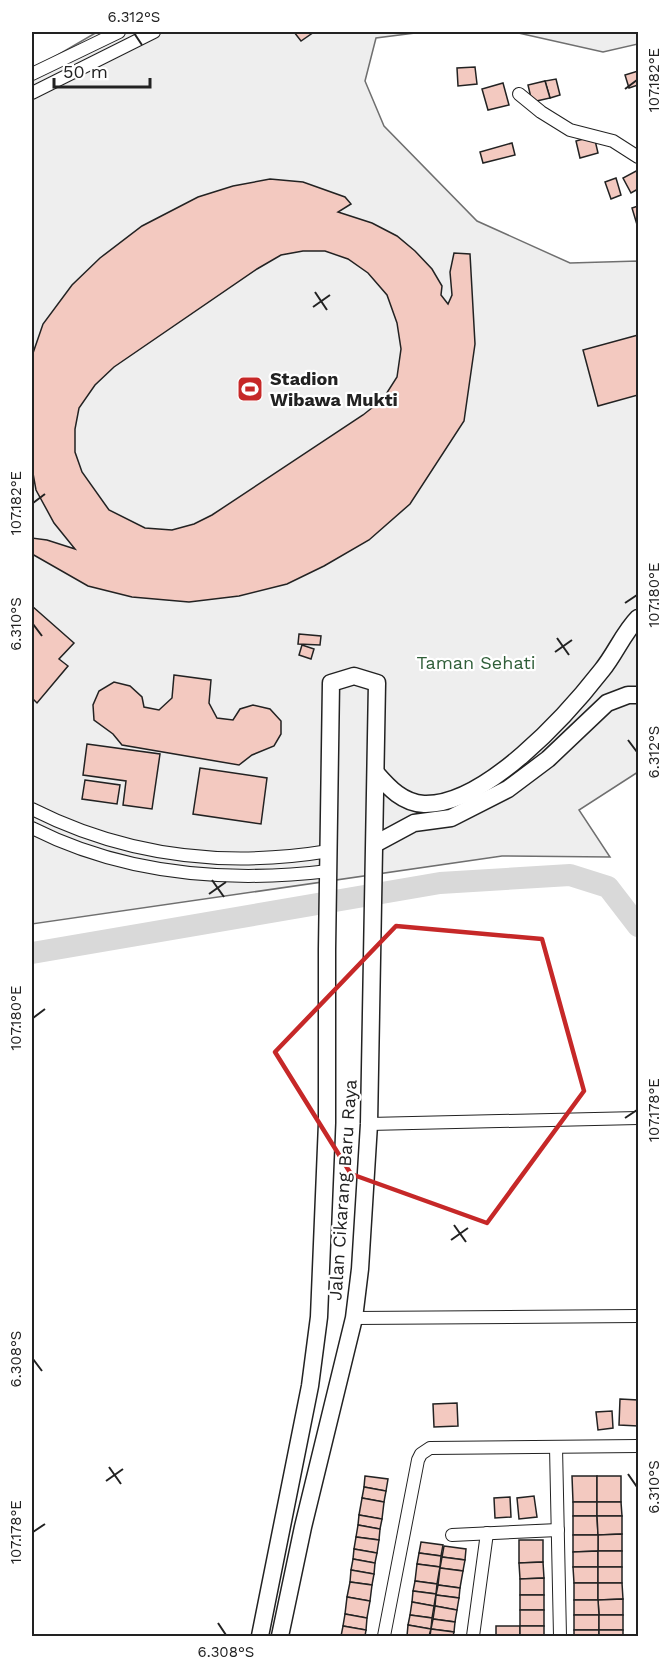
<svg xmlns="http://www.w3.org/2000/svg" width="670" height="1668" viewBox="0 0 670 1668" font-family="'Work Sans',sans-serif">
<rect width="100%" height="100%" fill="#fff"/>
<g fill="#eee" stroke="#6f6f6f" stroke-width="1.5">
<polygon points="97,32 423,32 376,38 365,81 384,126 477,221 570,263 638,261 638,772 579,810 610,857 502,856 32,924 32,70"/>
<polygon points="514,32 638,32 638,44 603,52"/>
</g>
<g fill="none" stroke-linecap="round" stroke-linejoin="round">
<polyline stroke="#d9d9d9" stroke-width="22" points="32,953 440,883 570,875 608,887 638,926"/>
</g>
<g fill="#f3c9c0" stroke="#222" stroke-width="1.5" fill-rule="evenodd">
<polygon points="294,32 314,32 301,41"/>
<polygon points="475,67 477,84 458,86 457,68"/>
<polygon points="638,71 638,85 629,88 625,75"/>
<polygon points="556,79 560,95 550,98 545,81"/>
<polygon points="545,81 550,98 532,102 528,85"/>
<polygon points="503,83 509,105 488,110 482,89"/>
<polygon points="594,136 598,153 580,158 576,141"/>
<polygon points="512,143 515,155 483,163 480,152"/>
<polygon points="638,170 638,189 631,193 623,178"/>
<polygon points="616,178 621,195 611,199 605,182"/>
<path d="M270,179L303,182L345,197L351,204L338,212L372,223L397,236L415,251L432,269L442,286L441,295L448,304L452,295L450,272L454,253L470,254L475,344L464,421L410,504L369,540L324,566L287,584L239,596L189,602L132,597L88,586L32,554V538L47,540L75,549L54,523L36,490L32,468V356L43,324L72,285L100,258L142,226L198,197L233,186ZM303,251H325L348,259L368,273L387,295L397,323L401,349L397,377L383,399L363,415L212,515L194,524L172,530L145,528L109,510L82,472L75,452V429L79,408L95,385L114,367L257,269L281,255Z"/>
<polygon points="638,206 638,228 632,208"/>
<polygon points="638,335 638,395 598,406 583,350"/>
<polygon points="32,606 74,643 59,659 68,666 37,703 32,698"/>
<polygon points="299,634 321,636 320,645 298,644"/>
<polygon points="302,645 314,649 311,659 299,655"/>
<polygon points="174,675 211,680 209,703 217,718 233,720 240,709 253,705 270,709 281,721 281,734 274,746 252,755 239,765 122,745 113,734 94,720 93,705 99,691 114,682 130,686 142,697 144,707 159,710 172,698"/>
<polygon points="87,744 160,754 152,809 123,805 126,781 83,775"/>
<polygon points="200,768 267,778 261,824 193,814"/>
<polygon points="85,780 120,785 117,804 82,799"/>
<polygon points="620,1399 638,1400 638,1426 619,1425"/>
<polygon points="457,1403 458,1426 434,1427 433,1404"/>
<polygon points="612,1411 613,1428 598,1430 596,1412"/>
<polygon points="365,1476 388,1479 386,1491 364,1487"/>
<polygon points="572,1476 597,1476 597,1502 573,1502"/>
<rect x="597" y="1476" width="24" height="26"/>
<polygon points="364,1487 386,1491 384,1502 362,1498"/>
<polygon points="534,1496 537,1517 519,1519 517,1498"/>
<polygon points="510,1497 511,1517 495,1518 494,1498"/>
<polygon points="362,1498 384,1502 382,1519 359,1515"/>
<rect x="573" y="1502" width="24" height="14"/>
<polygon points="597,1502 621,1502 622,1516 597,1516"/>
<polygon points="359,1515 382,1519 380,1529 358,1525"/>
<polygon points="573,1516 597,1516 598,1535 573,1535"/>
<polygon points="597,1516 622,1516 622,1534 598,1535"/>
<polygon points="358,1525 380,1529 379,1540 356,1537"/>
<polygon points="622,1534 622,1551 598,1551 598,1535"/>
<polygon points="573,1535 598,1535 598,1551 573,1552"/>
<polygon points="356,1537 379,1540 377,1553 354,1549"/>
<polygon points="519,1540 543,1540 543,1562 519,1563"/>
<polygon points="421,1542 443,1545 441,1556 419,1553"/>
<polygon points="444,1546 466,1549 465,1560 442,1557"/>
<polygon points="354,1549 377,1553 375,1563 353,1559"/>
<polygon points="598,1551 598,1567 573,1567 573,1552"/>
<rect x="598" y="1551" width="24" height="16"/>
<polygon points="419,1553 441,1556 440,1567 417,1564"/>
<polygon points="442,1557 465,1560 463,1571 440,1568"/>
<polygon points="353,1559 375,1563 374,1574 351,1570"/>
<polygon points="543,1562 544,1578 520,1579 519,1563"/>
<polygon points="417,1564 440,1567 437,1584 415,1581"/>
<polygon points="573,1567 598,1567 598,1583 574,1583"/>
<rect x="598" y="1567" width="24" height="16"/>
<polygon points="440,1568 463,1571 460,1588 438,1585"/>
<polygon points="351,1570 374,1574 372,1585 350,1582"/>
<polygon points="544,1578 544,1595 520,1595 520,1579"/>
<polygon points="415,1581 437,1584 436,1594 413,1591"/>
<polygon points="350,1582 372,1585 370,1601 347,1597"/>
<rect x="574" y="1583" width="24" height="17"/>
<polygon points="598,1583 622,1583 623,1599 598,1600"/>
<polygon points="438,1585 460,1588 459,1598 436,1595"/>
<polygon points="413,1591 436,1594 434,1606 412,1602"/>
<polygon points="436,1595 459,1598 457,1610 435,1606"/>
<rect x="520" y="1595" width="24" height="15"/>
<polygon points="347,1597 370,1601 367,1618 345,1614"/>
<polygon points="623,1599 623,1615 599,1615 598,1600"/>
<polygon points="574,1600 598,1600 599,1615 574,1615"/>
<polygon points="412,1602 434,1606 432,1618 410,1615"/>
<polygon points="435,1606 457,1610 455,1622 433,1619"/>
<rect x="520" y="1610" width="24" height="16"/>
<polygon points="345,1614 367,1618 366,1630 343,1626"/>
<polygon points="410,1615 432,1618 431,1629 408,1625"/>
<rect x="574" y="1615" width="25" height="15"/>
<rect x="599" y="1615" width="24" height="15"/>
<polygon points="433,1619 455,1622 454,1632 431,1629"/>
<polygon points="408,1625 431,1629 429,1636 407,1636"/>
<polygon points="343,1626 366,1630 365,1636 341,1636"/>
<rect x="496" y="1626" width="24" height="10"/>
<rect x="520" y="1626" width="24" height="10"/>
<polygon points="431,1629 454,1632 453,1636 430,1636"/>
<rect x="574" y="1630" width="25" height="6"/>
<rect x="599" y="1630" width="24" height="6"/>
</g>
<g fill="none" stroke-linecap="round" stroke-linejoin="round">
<g stroke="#222" stroke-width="14">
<g id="street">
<polyline points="32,74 119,32"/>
<polyline points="32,93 154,32"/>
<polyline points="519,94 541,112 570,130 613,141 638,157"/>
<path d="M32,809C125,856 226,868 329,851"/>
<path d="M32,828C125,875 227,883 329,871"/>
<polyline points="369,1124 638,1118"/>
<polyline points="354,1318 638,1316"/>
<polyline points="556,1447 560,1636"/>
<polyline points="452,1535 558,1530"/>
<polyline points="384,1636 418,1460 421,1454 430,1448 638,1446"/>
<polyline points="473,1636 487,1533"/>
</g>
</g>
<g stroke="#222" stroke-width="19">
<g id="secondary">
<path d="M376,773C389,788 403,803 424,804C485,806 567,715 602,670C615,654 624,632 638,618"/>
<polyline points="375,844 414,823 451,818 508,789 548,759 607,703 628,695 638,695"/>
<polyline points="260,1636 310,1386 319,1317 327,1123 327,949 331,683 354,676 377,683 369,1124 360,1269 354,1318 303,1527 280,1636"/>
</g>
</g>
<use href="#street" stroke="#fff" stroke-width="12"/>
<use href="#secondary" stroke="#fff" stroke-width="16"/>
</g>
<path fill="none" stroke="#c62828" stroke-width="4.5" stroke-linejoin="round" d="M396,926L542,939L584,1091L487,1223L351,1174L275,1052Z"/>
<path fill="none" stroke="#222" stroke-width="2" d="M134,33L142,45M625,89L637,80M315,292L327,310M313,307L330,295M33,503L45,494M625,603L637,595M33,624L42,636M557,638L569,655M555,652L572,640M628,740L637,752M212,880L224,897M209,894L226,882M33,1018L45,1009M625,1118L637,1110M454,1225L466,1242M451,1240L468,1228M33,1359L42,1371M109,1467L121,1484M628,1474L637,1487M106,1481L123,1469M33,1532L45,1524M218,1623L226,1635"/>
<defs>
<g id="stadium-square" transform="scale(1.35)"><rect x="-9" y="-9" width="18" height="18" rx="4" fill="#c62828" stroke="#fff"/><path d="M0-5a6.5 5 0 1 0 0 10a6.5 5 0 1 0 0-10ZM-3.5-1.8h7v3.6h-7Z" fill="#fff"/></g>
</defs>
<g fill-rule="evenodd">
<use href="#stadium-square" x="250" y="389"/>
</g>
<g text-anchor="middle" stroke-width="4.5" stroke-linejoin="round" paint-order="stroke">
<g font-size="18" font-weight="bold" fill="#222" stroke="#fff" text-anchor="start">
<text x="270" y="385">Stadion<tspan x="270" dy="21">Wibawa Mukti</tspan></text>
</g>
<g font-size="18" fill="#2f5e38" stroke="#fff">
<text x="476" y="669">Taman Sehati</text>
</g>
<g font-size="18" fill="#222" stroke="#fff">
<text transform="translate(343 1190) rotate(-86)" y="6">Jalan Cikarang Baru Raya</text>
</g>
</g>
<rect width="670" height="1668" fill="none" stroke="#ffffff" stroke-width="66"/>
<path d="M54 78v9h96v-9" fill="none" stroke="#222222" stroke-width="3"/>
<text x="63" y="78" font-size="18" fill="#222222" stroke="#ffffff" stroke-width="4.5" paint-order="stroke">50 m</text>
<rect x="33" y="33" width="604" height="1602" fill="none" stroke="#222" stroke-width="2"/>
<g font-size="15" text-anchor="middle" fill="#222">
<text x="134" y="22">6.312°S</text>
<text transform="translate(654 80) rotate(-90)" y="5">107.182°E</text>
<text transform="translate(16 503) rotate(-90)" y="5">107.182°E</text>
<text transform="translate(654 595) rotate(-90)" y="5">107.180°E</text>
<text transform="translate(16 624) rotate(-90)" y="5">6.310°S</text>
<text transform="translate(654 752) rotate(-90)" y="5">6.312°S</text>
<text transform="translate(16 1018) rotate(-90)" y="5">107.180°E</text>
<text transform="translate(654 1110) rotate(-90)" y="5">107.178°E</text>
<text transform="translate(16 1359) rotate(-90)" y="5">6.308°S</text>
<text transform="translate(654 1487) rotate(-90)" y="5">6.310°S</text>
<text transform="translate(16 1532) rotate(-90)" y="5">107.178°E</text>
<text x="226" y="1657">6.308°S</text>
</g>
</svg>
